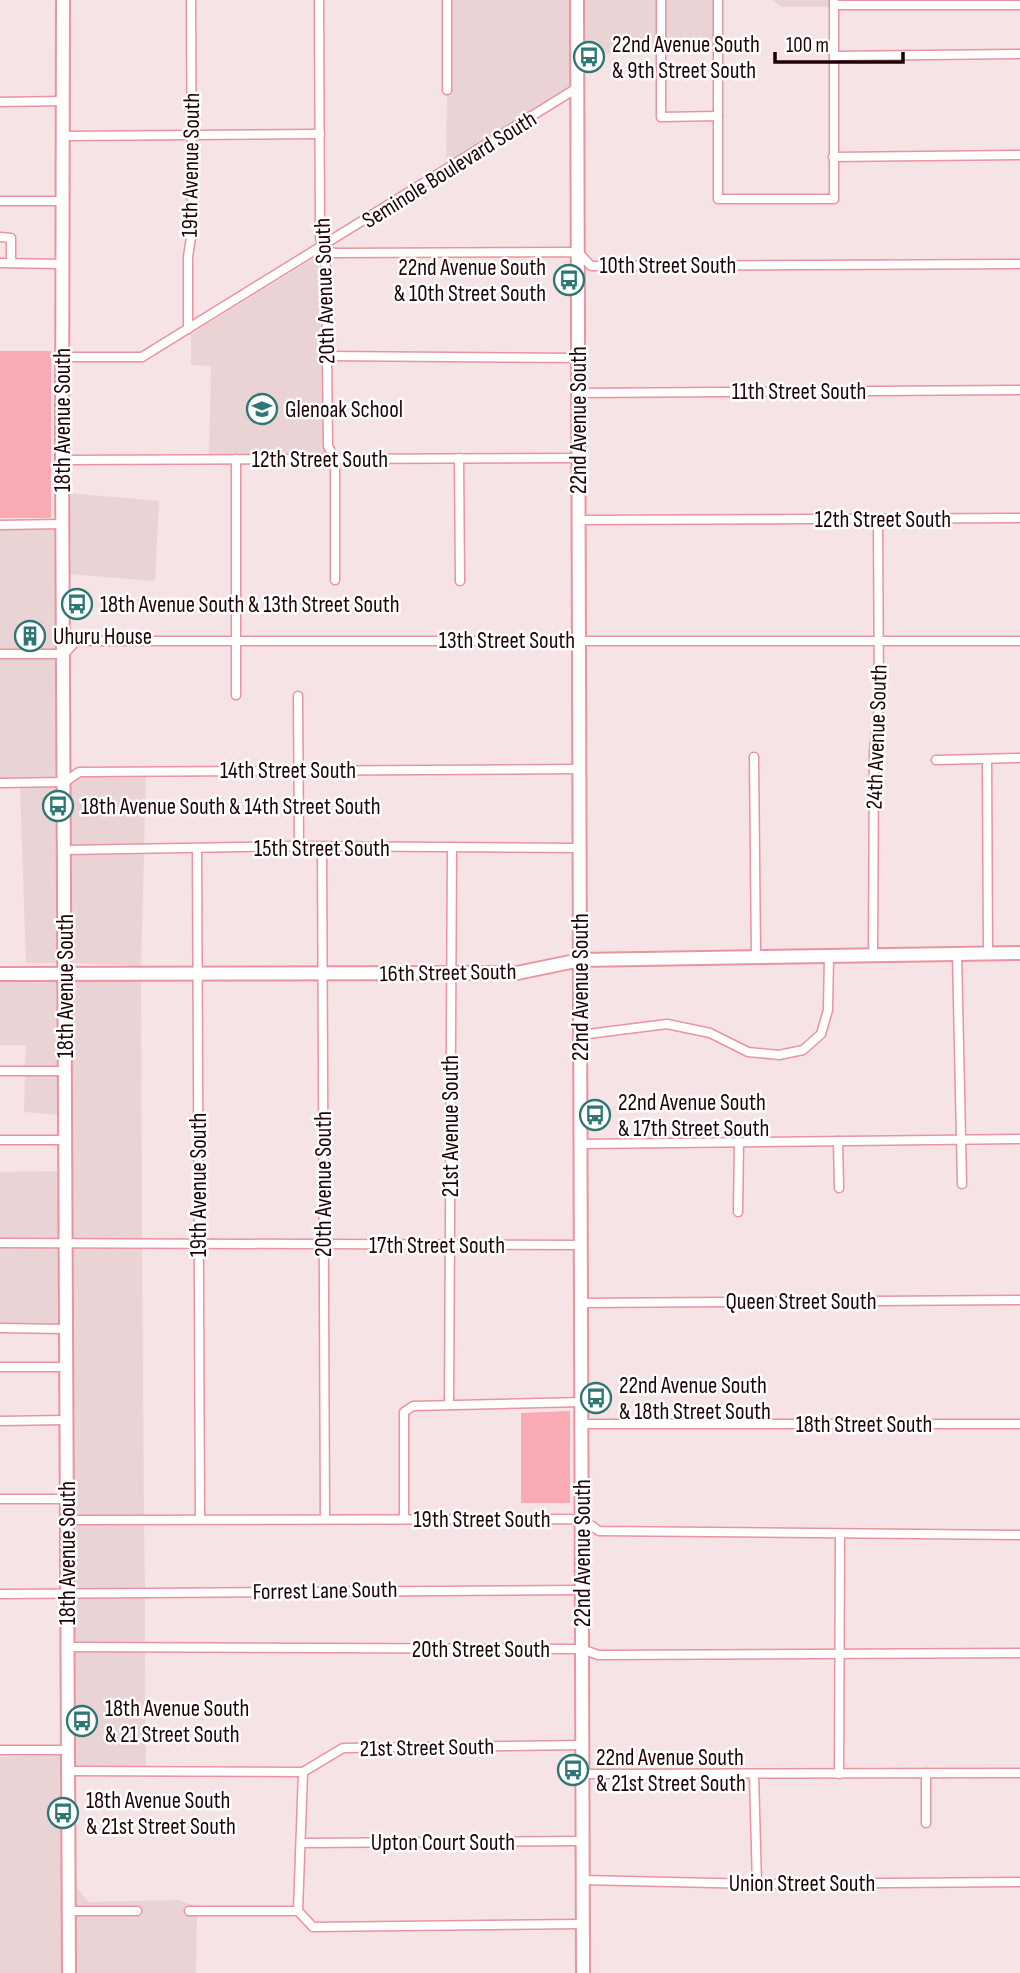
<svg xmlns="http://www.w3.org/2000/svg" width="1020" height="1973" viewBox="0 0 1020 1973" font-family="'Sofia Sans Condensed',sans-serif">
<rect width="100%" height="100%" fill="#f6e3e5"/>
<g fill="#e9d3d5">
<polygon points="452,0 572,0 572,86 446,165 447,94 452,94"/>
<polygon points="582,0 656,0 656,52 582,54"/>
<polygon points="666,0 713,0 713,50 666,52"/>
<polygon points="772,0 829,0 829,7 782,7"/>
<polygon points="319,255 323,446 327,456 209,455 211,366 191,365 191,334"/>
<polygon points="68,493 159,501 155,581 69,574 68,626"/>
<polygon points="57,528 59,649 0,650 0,530"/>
<polygon points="0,658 59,658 60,777 0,779"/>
<polygon points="146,775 144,846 69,846 69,784 80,776"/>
<polygon points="60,786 59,963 26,963 20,787"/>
<polygon points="144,854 141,966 69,963 69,855"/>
<polygon points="59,972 60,1066 25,1066 26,1045 0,1045 0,978"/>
<polygon points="69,972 141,975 142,1240 71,1239"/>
<polygon points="25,1075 60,1075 60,1115 24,1112"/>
<polygon points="60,1171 61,1238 0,1238 0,1172"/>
<polygon points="0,1247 61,1247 61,1324 0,1323"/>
<polygon points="71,1247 142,1249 144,1515 74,1515"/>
<polygon points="74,1524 144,1524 145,1588 74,1589"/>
<polygon points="145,1597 145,1643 74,1643 74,1598"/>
<polygon points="74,1652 145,1652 146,1767 73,1767"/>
<polygon points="63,1755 64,1973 0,1973 0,1757"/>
<polygon points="74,1885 89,1902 178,1900 197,1906 184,1907 184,1915 197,1915 196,1973 74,1973 74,1916 142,1915 141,1907 74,1907"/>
</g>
<g fill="#f9aab4">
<rect x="0" y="351" width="51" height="167"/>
<polygon points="570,1411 570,1503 521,1503 521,1413"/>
</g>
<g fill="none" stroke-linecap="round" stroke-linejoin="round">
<g stroke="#eb939e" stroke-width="11">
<g id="street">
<polyline points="319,0 320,237 326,268 328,446 335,460 335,580"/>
<polyline points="661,0 661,117 718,116"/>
<polyline points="718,0 718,199 834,199 834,0"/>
<polyline points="834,5 1020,5"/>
<polyline points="834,56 1020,54"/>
<polyline points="447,90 447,0"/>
<polyline points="0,102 63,101"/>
<polyline points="64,136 320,134"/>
<polyline points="833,157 1020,155"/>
<polyline points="0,201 63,201"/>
<polyline points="0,237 11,238 11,263"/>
<polyline points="323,248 334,253 578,252 591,266 1020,264"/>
<polyline points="0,263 62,264"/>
<polyline points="188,329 188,257 192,230 191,0"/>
<polyline points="326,356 578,358"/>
<polyline points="62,357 142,357 577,88"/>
<polyline points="578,393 1020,390"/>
<polyline points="459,458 460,581"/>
<polyline points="236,459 236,695"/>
<polyline points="62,460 578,458"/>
<polyline points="578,520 1020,518"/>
<polyline points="0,525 62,524"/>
<polyline points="0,654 64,654 76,641 1020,641"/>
<polyline points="298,696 299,846"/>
<polyline points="754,757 756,957"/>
<polyline points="987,759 988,953"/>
<polyline points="936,760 1020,758"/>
<polyline points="0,783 65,782 79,772 579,769"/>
<polyline points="322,848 325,1519"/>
<polyline points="64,850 299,846 580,848"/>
<polyline points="197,850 200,1519"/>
<polyline points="957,954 962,1184"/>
<polyline points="873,955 874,751 879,705 878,519"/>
<polyline points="580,1035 667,1024 710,1033 748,1052 779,1055 803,1050 821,1034 828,1010 829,956"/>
<polyline points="0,1071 65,1071"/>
<polyline points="0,1140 65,1140"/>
<polyline points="838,1141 839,1188"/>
<polyline points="581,1144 1020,1139"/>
<polyline points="738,1212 739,1142"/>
<polyline points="0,1243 581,1245"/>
<polyline points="581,1303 1020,1300"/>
<polyline points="0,1328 66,1329"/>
<polyline points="0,1367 66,1367"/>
<polyline points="449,1405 452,847"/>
<polyline points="0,1421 66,1420"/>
<polyline points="582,1424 1020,1424"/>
<polyline points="0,1499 67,1499"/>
<polyline points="404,1519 404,1412 413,1406 582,1402"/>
<polyline points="67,1520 582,1519 599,1531 1020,1535"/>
<polyline points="0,1594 582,1590"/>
<polyline points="67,1647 582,1649 598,1655 1020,1653"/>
<polyline points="0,1750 68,1750"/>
<polyline points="68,1771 303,1772 343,1748 583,1745"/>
<polyline points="303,1772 298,1911 313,1927 583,1924"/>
<polyline points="583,1774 1020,1773"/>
<polyline points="754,1774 757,1884"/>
<polyline points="839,1774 840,1535"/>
<polyline points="926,1823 926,1773"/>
<polyline points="303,1843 583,1841"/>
<polyline points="583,1880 757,1884 1020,1882"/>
<polyline points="69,1911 137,1911"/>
<polyline points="189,1911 298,1911"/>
</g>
</g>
<g stroke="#eb939e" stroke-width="16">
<g id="secondary">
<polyline points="63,0 62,460 69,1973"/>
<polyline points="577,0 583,1973"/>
<polyline points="0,974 517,973 580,960 1020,953"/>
</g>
</g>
<use href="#street" stroke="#fff" stroke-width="8"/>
<use href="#secondary" stroke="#fff" stroke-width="12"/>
</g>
<defs>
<g id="bus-ring" transform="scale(1.575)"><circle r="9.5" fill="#fff" stroke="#2e7774" stroke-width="1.5"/><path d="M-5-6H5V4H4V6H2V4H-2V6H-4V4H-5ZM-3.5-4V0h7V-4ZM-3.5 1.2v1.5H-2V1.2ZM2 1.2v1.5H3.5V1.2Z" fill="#2e7774"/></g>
<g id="school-ring" transform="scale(1.575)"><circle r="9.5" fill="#fff" stroke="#2e7774" stroke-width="1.5"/><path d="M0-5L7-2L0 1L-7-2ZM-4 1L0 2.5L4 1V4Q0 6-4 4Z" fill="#2e7774"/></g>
<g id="building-ring" transform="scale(1.575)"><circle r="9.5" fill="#fff" stroke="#2e7774" stroke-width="1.5"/><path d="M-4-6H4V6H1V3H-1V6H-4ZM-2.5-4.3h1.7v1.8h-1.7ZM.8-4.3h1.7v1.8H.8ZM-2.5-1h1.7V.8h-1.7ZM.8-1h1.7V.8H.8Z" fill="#2e7774"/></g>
</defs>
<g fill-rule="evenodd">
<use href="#bus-ring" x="589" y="57"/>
<use href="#bus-ring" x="569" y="280"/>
<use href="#school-ring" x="262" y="409"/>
<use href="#bus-ring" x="77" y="604"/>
<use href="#building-ring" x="30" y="636"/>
<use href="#bus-ring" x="58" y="806"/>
<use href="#bus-ring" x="595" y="1115"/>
<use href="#bus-ring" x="596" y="1398"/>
<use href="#bus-ring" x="82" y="1721"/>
<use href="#bus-ring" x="573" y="1770"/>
<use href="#bus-ring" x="63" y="1813"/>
</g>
<g text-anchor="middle" stroke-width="5" stroke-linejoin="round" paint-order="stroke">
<g font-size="23" fill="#1f0207" stroke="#fff" text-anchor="start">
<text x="612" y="52">22nd Avenue South<tspan x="612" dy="26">&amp; 9th Street South</tspan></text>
<text x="546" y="275" text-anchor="end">22nd Avenue South<tspan x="546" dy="26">&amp; 10th Street South</tspan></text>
<text x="285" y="417">Glenoak School</text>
<text x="100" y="612">18th Avenue South &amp; 13th Street South</text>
<text x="53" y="644">Uhuru House</text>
<text x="81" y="814">18th Avenue South &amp; 14th Street South</text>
<text x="618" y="1110">22nd Avenue South<tspan x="618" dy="26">&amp; 17th Street South</tspan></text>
<text x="619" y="1393">22nd Avenue South<tspan x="619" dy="26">&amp; 18th Street South</tspan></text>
<text x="105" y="1716">18th Avenue South<tspan x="105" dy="26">&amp; 21 Street South</tspan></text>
<text x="596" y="1765">22nd Avenue South<tspan x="596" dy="26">&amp; 21st Street South</tspan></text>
<text x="86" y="1808">18th Avenue South<tspan x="86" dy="26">&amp; 21st Street South</tspan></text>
</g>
<g font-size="23" fill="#1f0207" stroke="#fff">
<text transform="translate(190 165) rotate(-89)" y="8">19th Avenue South</text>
<text transform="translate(449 169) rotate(-32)" y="8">Seminole Boulevard South</text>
<text x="668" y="273">10th Street South</text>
<text transform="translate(324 291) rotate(-92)" y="8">20th Avenue South</text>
<text x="799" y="399">11th Street South</text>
<text transform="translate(62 420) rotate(-90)" y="8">18th Avenue South</text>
<text transform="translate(578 420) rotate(-90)" y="8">22nd Avenue South</text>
<text x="320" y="467">12th Street South</text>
<text x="883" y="527">12th Street South</text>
<text x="507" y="648">13th Street South</text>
<text transform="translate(876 737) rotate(-88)" y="8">24th Avenue South</text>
<text x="288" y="778">14th Street South</text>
<text x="322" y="856">15th Street South</text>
<text transform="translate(448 972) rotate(-1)" y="8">16th Street South</text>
<text transform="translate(65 986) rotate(-90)" y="8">18th Avenue South</text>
<text transform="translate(580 987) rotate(-90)" y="8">22nd Avenue South</text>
<text transform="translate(450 1126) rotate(-90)" y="8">21st Avenue South</text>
<text transform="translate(323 1184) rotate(-90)" y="8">20th Avenue South</text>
<text transform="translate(198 1185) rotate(-90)" y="8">19th Avenue South</text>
<text x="437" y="1253">17th Street South</text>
<text x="801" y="1309">Queen Street South</text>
<text x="864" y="1432">18th Street South</text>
<text x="482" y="1527">19th Street South</text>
<text transform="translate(67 1553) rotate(-90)" y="8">18th Avenue South</text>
<text transform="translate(582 1553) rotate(-90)" y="8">22nd Avenue South</text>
<text transform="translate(325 1590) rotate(-1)" y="8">Forrest Lane South</text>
<text x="481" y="1657">20th Street South</text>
<text transform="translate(427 1747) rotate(-1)" y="8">21st Street South</text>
<text x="443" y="1850">Upton Court South</text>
<text x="802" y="1891">Union Street South</text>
</g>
</g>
<path d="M775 52v10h128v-10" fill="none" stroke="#1f0207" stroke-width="3.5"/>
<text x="786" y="52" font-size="21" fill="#1f0207" stroke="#ffffff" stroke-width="5" paint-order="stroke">100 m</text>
</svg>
